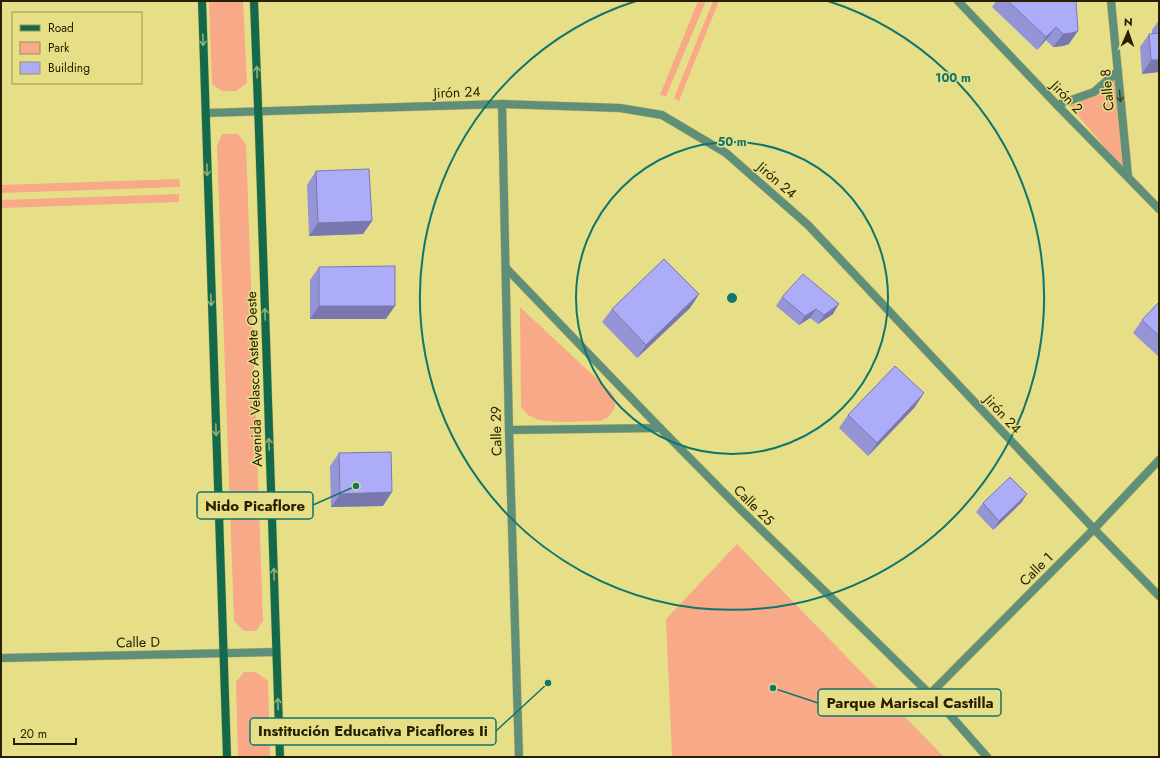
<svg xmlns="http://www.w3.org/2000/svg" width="1160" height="758" viewBox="0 0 1160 758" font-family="Jost,sans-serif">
<rect width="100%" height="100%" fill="#e7df88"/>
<g fill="#f8a988">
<polygon points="209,1 243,1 247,83 236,91 222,91 212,84"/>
<polygon points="698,1 706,1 666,96 660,95"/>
<polygon points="713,1 719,1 679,101 674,98"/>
<polygon points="1116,79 1124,170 1068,104 1098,93"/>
<polygon points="222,134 238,134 246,144 263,621 256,631 244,631 234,621 217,146"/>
<polygon points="179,179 180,187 1,193 1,185"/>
<polygon points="179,194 179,202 1,208 1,200"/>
<polygon points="520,307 613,394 616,402 614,410 608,417 600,421 560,422 539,420 528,415 521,407"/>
<polygon points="737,544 944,757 672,757 666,619"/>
<polygon points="244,672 256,672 268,681 270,757 238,757 236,682"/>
</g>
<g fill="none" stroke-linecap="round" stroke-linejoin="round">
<g stroke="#c4bd70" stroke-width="9">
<g id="street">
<polyline points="958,1 1057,105 1159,209"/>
<polyline points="1111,1 1128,176"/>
<polyline points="502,104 509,430 519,757"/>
<polyline points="1057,105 1094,92 1118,71"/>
<polyline points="206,113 502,104 620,108 662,115 726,153 808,225 1094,529 1159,596"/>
<polyline points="506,268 660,428 740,509 843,609 943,707 987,757"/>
<polyline points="509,430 660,428"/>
<polyline points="1,658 276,652"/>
<polyline points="929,695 1094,529 1159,460"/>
</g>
</g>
<g stroke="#c4bd70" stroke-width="9">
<g id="secondary">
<polyline points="202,1 227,757"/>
<polyline points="254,1 259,132 280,757"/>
</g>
</g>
<use href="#street" stroke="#608f79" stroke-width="8"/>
<use href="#secondary" stroke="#136a4b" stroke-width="8"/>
</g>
<g fill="#9494d6">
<polygon points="996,1 1076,1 1069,44 1063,46 1053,47 1046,40 1037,50 992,7"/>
<polygon points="1159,20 1159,72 1142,74 1140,47 1149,34 1152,34 1152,30"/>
<polygon points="316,171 372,221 363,234 309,236 307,185"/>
<polygon points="319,267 386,319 310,319 310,280"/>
<polygon points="699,294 690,308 637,358 602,322 612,309"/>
<polygon points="782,297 833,314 818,324 810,318 799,325 776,306"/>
<polygon points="1159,302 1159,357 1133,333 1142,320"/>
<polygon points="915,407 868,456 839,428 848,415"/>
<polygon points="339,453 383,506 331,507 330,466"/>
<polygon points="1027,494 1021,503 993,530 976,512 983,503"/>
</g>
<g fill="#7878ae">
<polygon points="1056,27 1046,40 1037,50 1046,37"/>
<polygon points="1078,31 1069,44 1063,46 1053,47 1063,34"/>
<polygon points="1151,60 1159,60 1159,72 1142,74"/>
<polygon points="372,221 363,234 309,236 318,223"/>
<polygon points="699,294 690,308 637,358 646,345"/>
<polygon points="839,304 833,314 818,324 824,315"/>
<polygon points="319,306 395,306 386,319 310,319"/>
<polygon points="816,309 810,318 799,325 805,316"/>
<polygon points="924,393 915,407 868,456 877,443"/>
<polygon points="392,492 383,506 331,507 340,494"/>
<polygon points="1027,494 1021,503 993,530 999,521"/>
</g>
<g fill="#acacf9" stroke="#7878ae">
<polygon points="1008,1 1076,1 1078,31 1072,33 1063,34 1056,27 1046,37"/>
<polygon points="1159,33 1159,60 1151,60 1149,34"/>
<polygon points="369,169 372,221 318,223 316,171"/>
<polygon points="664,259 699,294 646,345 612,309"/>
<polygon points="395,266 395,306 319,306 319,267"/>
<polygon points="803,274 839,304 824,315 816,309 805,316 782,297"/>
<polygon points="1159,302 1159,336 1142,320"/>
<polygon points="895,366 924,393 877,443 848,415"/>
<polygon points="391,452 392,492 340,494 339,453"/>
<polygon points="1010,477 1027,494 999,521 983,503"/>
</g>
<defs><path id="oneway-shaft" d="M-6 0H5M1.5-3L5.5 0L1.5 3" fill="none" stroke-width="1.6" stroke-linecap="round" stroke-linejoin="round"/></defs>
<g stroke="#92b070">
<use href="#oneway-shaft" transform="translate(203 40) rotate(88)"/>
<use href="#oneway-shaft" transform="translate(257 72) rotate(-92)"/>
<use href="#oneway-shaft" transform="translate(207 170) rotate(89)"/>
<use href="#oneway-shaft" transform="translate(211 300) rotate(88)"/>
<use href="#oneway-shaft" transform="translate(265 314) rotate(-92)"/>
<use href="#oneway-shaft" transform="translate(216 430) rotate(88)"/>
<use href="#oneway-shaft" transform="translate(269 444) rotate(-92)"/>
<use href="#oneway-shaft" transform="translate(274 574) rotate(-92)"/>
<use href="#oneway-shaft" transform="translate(278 704) rotate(-92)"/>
</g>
<use stroke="#3a482a" href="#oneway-shaft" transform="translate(1120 96) rotate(85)"/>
<g fill="none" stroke="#0f766e" stroke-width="2">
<circle cx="732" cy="298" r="156"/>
<path d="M828 1A312 312 0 1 1 636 1"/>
</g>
<g text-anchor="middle" stroke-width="3" stroke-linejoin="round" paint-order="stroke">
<g font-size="14" fill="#252100" stroke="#e7df88">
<text transform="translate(1107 90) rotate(-95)" y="5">Calle 8</text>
<text transform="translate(457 92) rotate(-2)" y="5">Jirón 24</text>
<text transform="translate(1067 97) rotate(46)" y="5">Jirón 2</text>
<text transform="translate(777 180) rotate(41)" y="5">Jirón 24</text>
<text transform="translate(254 379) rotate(-92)" y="5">Avenida Velasco Astete Oeste</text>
<text transform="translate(1003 414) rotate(47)" y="5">Jirón 24</text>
<text transform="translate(496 431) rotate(-91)" y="5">Calle 29</text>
<text transform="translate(754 505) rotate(45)" y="5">Calle 25</text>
<text transform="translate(1036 569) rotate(-45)" y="5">Calle 1</text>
<text transform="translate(138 642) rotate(-1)" y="5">Calle D</text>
</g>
</g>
<circle cx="732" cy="298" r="6" fill="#0f766e" stroke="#e7df88" stroke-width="2"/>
<g font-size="12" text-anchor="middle" font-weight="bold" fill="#0f766e" stroke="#e7df88" stroke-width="3" stroke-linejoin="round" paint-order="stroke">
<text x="953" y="82">100 m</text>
<text x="732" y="146">50 m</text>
</g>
<path fill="none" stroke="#0f766e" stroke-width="1.5" d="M356 486L313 505M773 688L818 703M548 683L496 731"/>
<g fill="#0f766e" stroke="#e7df88" stroke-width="1.5">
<circle cx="356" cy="486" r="4"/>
<circle cx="773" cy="688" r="4"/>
<circle cx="548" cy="683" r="4"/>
</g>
<g fill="#e7df88" stroke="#0f766e" stroke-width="1.5">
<rect x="197" y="492" width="116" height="27" rx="4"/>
<rect x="818" y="689" width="183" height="27" rx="4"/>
<rect x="250" y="718" width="246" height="27" rx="4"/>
</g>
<g font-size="15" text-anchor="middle" font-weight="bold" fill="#252100">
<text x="255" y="511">Nido Picaflore</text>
<text x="910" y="708">Parque Mariscal Castilla</text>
<text x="373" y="736">Institución Educativa Picaflores Ii</text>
</g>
<rect width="1160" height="758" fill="none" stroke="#252100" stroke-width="4"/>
<rect x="12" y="12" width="130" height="72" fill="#e7df88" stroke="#999352"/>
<rect x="20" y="25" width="20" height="6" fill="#136a4b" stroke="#999352"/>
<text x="48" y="32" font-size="12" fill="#252100">Road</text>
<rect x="20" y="42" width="20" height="12" fill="#f8a988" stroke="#999352"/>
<text x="48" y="52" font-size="12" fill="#252100">Park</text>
<rect x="20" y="62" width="20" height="12" fill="#acacf9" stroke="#999352"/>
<text x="48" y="72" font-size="12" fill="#252100">Building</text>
<g transform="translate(1128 32) rotate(2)" stroke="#e7df88" stroke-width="3" paint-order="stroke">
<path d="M0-3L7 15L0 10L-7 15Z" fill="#252100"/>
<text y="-6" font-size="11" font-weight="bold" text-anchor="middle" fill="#252100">N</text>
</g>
<path d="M14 738v6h62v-6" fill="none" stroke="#252100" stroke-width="2"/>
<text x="20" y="738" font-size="12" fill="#252100" stroke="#e7df88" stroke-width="3" paint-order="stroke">20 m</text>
</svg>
